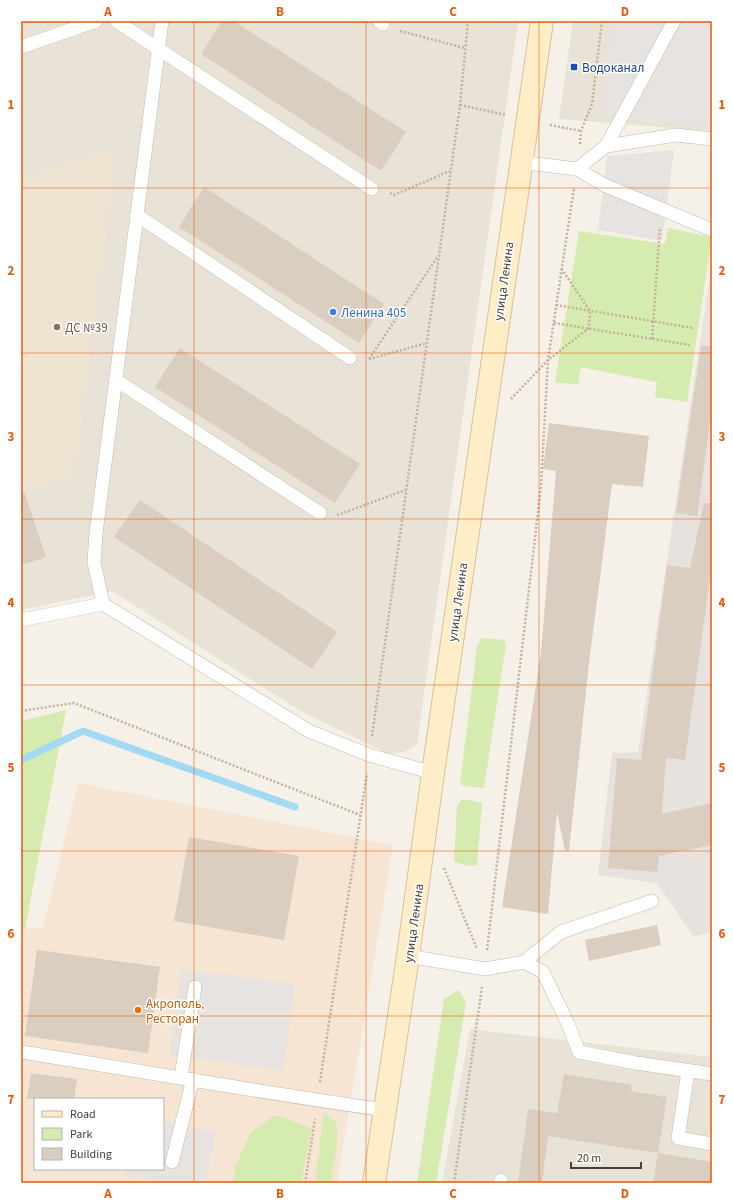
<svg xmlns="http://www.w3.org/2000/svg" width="733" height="1204" viewBox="0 0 733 1204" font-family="'Source Sans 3',sans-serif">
<rect width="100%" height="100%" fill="#f5f0e8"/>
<g fill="#e9e2d6">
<polygon points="21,21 518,21 417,744 404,752 387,753 302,712 112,591 21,610"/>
<polygon points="573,21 712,21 712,131 559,119"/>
<polygon points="470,1029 712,1057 712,1183 442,1183"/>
</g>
<path fill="#f7e5d3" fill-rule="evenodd" d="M78,783L393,845L337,1183H21V929L43,928ZM35,1099H163V1169H35Z"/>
<polygon fill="#e7e2dd" points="712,263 712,932 694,937 657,883 598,875 612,753 638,752"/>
<polygon fill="#efe4d2" points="117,147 74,475 21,494 21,178"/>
<g fill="#d5ebaf">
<polygon points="668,228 712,237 687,402 655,397 657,382 581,367 578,385 555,382 579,231 665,244"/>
<polygon points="484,638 504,640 506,644 484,788 465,786 460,784 477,646 481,639"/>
<polygon points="66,710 24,935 21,934 21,721"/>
<polygon points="462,799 482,803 477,865 469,866 454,862 457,806"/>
<polygon points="459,990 466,1003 436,1183 417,1183 444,999"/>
<path d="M324,1113C328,1116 333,1118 336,1123C341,1131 332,1172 331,1183H315Z"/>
<polygon points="275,1115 312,1128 301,1183 233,1183 235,1168 250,1133"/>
</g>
<g fill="#e6e3e0">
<polygon points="613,21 711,21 712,26 712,126 602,116"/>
<polygon points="674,150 662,241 598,230 607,156"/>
<polygon points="181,969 295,984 283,1070 170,1055"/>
<polygon points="163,1120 216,1132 205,1183 159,1183 124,1175 126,1169 163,1169"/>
<polygon points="468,1172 509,1177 509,1183 467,1183"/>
</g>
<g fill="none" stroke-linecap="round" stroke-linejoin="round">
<polyline stroke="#a2d9f4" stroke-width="7" points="21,760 83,731 295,807"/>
</g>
<g fill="#dacec0">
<polygon points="222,21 234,21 406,132 381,171 201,54"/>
<polygon points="204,187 384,304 359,343 179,227"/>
<polygon points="701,346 712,346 712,409 697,516 676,513"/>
<polygon points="180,348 360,464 335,503 155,387"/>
<polygon points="549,423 649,436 643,487 612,484 589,663 569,851 565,851 557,812 548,914 502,907 541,653 556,471 543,469"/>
<polygon points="24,491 46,557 21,565 21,492"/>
<polygon points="140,500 337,632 312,669 114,537"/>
<polygon points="704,503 712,503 712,563 685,760 666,758 662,814 712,803 712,845 659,856 657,872 608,868 617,758 641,760 667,565 690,568"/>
<polygon points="189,837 299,856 284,940 174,921"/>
<polygon points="657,925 661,945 589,961 585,940"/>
<polygon points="37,950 160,967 148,1053 25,1036"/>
<polygon points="31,1073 77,1079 74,1099 27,1099"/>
<polygon points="564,1074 632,1085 631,1091 667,1097 658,1153 548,1136 542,1183 518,1183 528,1109 557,1113"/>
<polygon points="658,1153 712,1162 712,1183 653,1183"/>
</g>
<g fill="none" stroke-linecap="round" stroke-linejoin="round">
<g stroke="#c4baad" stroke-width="14">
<g id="lane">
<polyline points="116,21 372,189"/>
<polyline points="379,21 383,24"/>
<polyline points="21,47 96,21"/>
<polyline points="606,146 674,21"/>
<polyline points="520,162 577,169 606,146 676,135 712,139"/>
<polyline points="577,169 604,185 712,230"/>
<polyline points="137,215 350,358"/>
<polyline points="116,380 320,513"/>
<polyline points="103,604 94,562 96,533 162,21"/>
<polyline points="21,620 103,604 309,731 369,755 433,773"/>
<polyline points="408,956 485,969 524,962 543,972 568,1024 579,1052 636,1063 712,1074"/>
<polyline points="524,962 561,932 652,901"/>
<path d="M21,1052C142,1071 263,1093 385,1110"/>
<polyline points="688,1071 678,1138 712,1144"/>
<polyline points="181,1077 195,987"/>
<polyline points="172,1162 193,1079"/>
<polyline points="501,1183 501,1180"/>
</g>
</g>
<g stroke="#d7c196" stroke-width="24">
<polyline id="secondary" points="374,1183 408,956 433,773 542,21"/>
</g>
<g stroke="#c3b29b" stroke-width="2.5" stroke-dasharray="2 2" stroke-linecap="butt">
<polyline points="400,31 465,48"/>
<polyline points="460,105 507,115"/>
<polyline points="550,125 581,131"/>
<polyline points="580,144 581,131 592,104 602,21"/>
<polyline points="390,193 394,195 450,171"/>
<polyline points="556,305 693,328"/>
<polyline points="554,323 690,345"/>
<polyline points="652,339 660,227"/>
<polyline points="369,359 438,256"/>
<polyline points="369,359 427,343"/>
<polyline points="511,399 548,360 589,328 590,311 561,268"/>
<polyline points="337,515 406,490"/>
<polyline points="21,711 74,703 360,815"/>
<polyline points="372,736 460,105 468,21"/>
<polyline points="444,868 477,949"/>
<polyline points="487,950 541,486 548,360 574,188"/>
<polyline points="320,1082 367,773"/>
<polyline points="305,1183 315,1119"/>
<polyline points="454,1183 482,987"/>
</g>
<use href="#lane" stroke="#fff" stroke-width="13"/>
<use href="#secondary" stroke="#ffedc8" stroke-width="22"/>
</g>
<path fill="none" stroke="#e8590c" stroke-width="1" stroke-opacity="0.55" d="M194,21V1183M366,21V1183M539,21V1183M21,188H712M21,353H712M21,519H712M21,685H712M21,851H712M21,1016H712"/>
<rect fill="#1a4fb4" stroke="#fff" stroke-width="1.5" x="570" y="63" width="8" height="8" rx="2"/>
<circle fill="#3f7fe0" stroke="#fff" stroke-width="1.5" cx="333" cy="312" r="4"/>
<circle fill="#8d6e63" stroke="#fff" stroke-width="1.5" cx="57" cy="327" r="4"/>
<circle fill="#e8710a" stroke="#fff" stroke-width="1.5" cx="138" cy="1010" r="4"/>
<g text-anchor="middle" stroke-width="3" stroke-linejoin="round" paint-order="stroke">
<g font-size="13" fill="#164399" stroke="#fff" text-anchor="start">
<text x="582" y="72">Водоканал</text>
</g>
<g font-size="13" fill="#494036" stroke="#fff">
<text transform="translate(503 281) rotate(-82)" y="5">улица Ленина</text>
<text transform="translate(457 602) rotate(-82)" y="5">улица Ленина</text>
<text transform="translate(413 923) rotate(-82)" y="5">улица Ленина</text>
</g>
<g font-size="13" fill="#366cbe" stroke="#fff" text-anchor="start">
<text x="341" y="317">Ленина 405</text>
</g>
<g font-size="13" fill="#785e54" stroke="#fff" text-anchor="start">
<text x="65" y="332">ДС №39</text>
</g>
<g font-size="13" fill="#c56008" stroke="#fff" text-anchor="start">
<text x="146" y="1008">Акрополь,<tspan x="146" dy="15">Ресторан</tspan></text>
</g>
</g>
<rect width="733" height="1204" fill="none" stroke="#ffffff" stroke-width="44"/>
<rect x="34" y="1098" width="130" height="72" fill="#ffffff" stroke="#b6b3af"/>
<rect x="42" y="1111" width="20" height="6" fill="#ffedc8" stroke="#b6b3af"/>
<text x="70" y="1118" font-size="12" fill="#494036">Road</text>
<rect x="42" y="1128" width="20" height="12" fill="#d5ebaf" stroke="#b6b3af"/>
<text x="70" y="1138" font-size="12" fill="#494036">Park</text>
<rect x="42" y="1148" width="20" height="12" fill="#dacec0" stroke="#b6b3af"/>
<text x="70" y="1158" font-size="12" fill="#494036">Building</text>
<path d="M571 1162v6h70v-6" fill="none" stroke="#494036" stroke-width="2"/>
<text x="577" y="1162" font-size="12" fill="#494036" stroke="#ffffff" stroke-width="3" paint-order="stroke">20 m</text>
<rect x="22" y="22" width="689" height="1160" fill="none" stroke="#e8590c" stroke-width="1.5"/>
<g font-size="13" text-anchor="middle" font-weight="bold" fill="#e8590c">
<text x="108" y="16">A</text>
<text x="280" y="16">B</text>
<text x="453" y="16">C</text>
<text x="625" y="16">D</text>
<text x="11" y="109">1</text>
<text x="722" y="109">1</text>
<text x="11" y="275">2</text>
<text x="722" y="275">2</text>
<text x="11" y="441">3</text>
<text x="722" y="441">3</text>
<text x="11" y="607">4</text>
<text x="722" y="607">4</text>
<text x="11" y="772">5</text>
<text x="722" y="772">5</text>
<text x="11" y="938">6</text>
<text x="722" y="938">6</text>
<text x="11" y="1104">7</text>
<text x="722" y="1104">7</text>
<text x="108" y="1198">A</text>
<text x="280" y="1198">B</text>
<text x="453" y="1198">C</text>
<text x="625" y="1198">D</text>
</g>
</svg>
